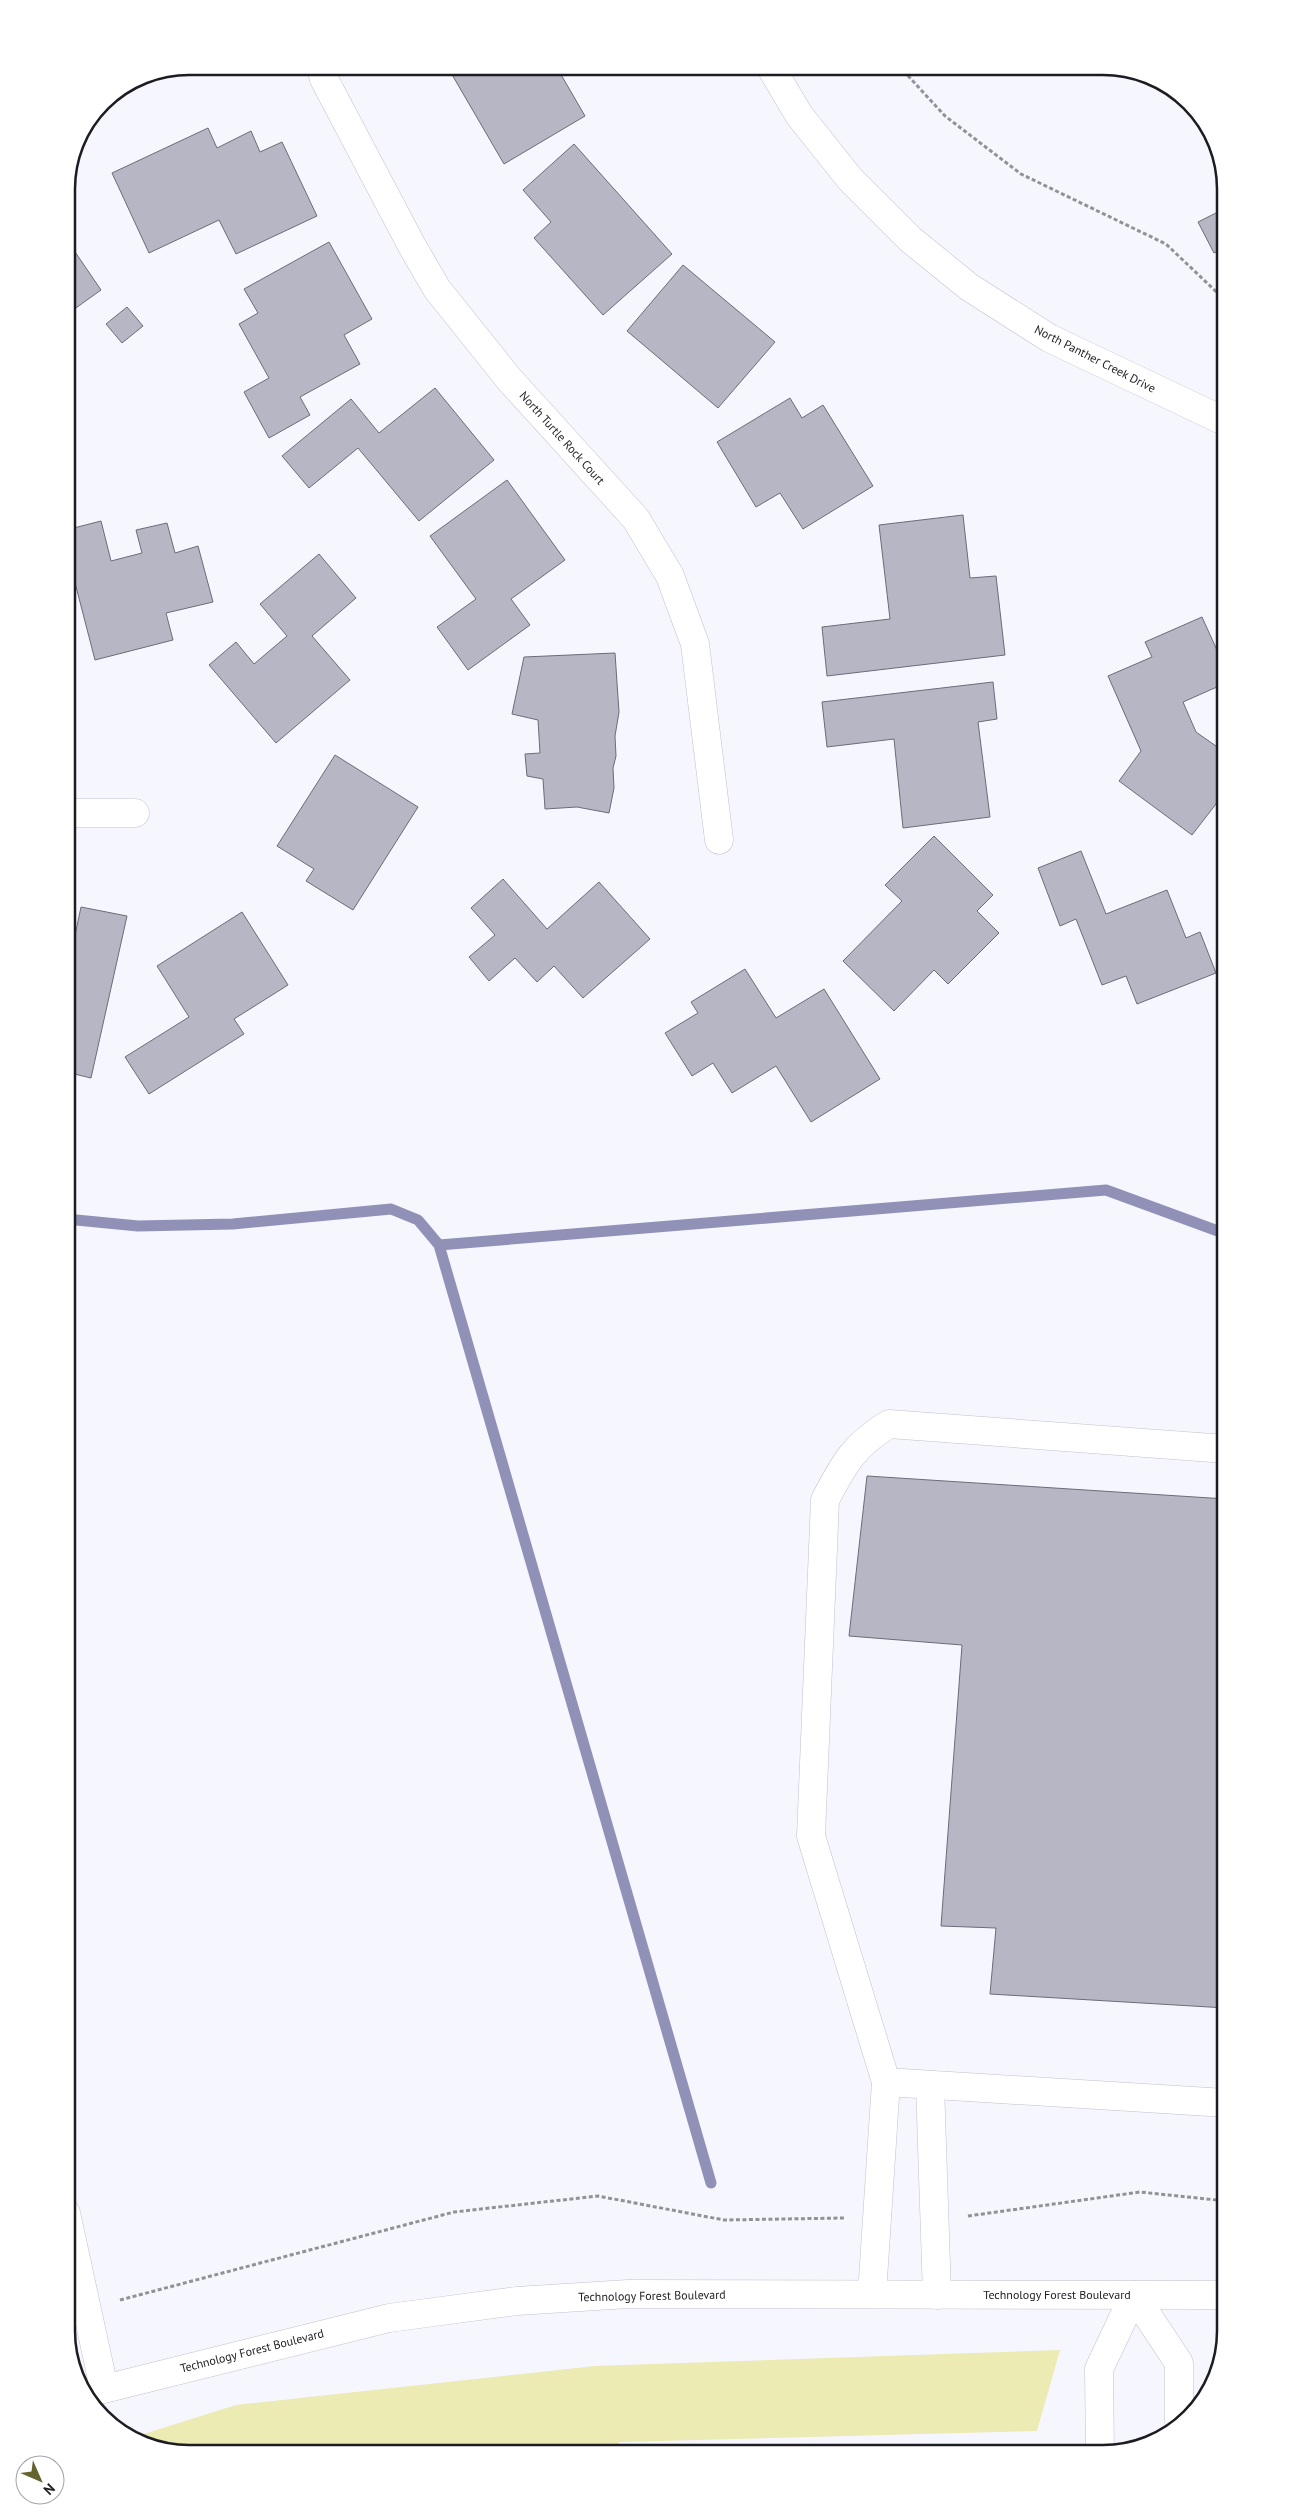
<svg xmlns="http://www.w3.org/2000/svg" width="1292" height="2520" viewBox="0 0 1292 2520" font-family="'PT Sans',sans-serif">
<rect width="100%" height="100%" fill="#f6f6ff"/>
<polygon fill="#ebebb3" points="1060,2350 1037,2431 619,2442 619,2454 181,2454 134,2437 236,2405 595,2366"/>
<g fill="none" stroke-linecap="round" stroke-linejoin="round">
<g stroke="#9191b8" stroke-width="11">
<polyline points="66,1219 138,1226 233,1224 391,1209 418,1220 439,1245 711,2183"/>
<polyline points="439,1245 1106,1190 1226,1234"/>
</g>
</g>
<g fill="#b6b6c4" stroke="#6c6c79">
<polygon points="447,66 556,66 585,116 504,164"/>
<polygon points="208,128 217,148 251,131 260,152 282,142 317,216 236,254 219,220 149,253 112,173"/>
<polygon points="574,144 672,254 603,315 534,238 551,222 523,190"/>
<polygon points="1226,208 1226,247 1214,253 1198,222"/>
<polygon points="329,242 372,319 344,335 360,364 300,397 310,415 269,438 244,392 269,378 239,324 258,313 244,289"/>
<polygon points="69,243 101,290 66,315 66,245"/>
<polygon points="683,265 775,342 718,408 627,331"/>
<polygon points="127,307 143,326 122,343 106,324"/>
<polygon points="435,388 494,460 419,521 358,448 309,488 282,456 351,399 379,433"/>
<polygon points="790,398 802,418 823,405 873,486 803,529 780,493 756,507 717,442"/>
<polygon points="507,480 565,560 511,599 530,625 468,670 437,627 476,599 430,536"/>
<polygon points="963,515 970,578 996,576 1005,655 827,676 822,627 890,619 879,525"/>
<polygon points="101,521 111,561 142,553 136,530 167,523 175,553 198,546 213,602 166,613 173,640 95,660 66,548 66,530"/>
<polygon points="319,554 356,598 312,636 350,680 276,743 209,665 236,642 254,664 287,636 260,604"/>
<polygon points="1202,617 1226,670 1226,683 1183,702 1196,732 1226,753 1226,791 1192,835 1119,781 1141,751 1108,676 1152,657 1145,642"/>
<polygon points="615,653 619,712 615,736 616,756 613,768 614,788 609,813 577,807 545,809 543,779 527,776 525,754 540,753 538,720 512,714 524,657"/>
<polygon points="993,682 997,719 978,722 990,817 903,828 894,739 827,747 822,702"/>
<polygon points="335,755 418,807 353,910 306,881 314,869 277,846"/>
<polygon points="934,836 993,895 977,911 999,933 948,984 934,970 894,1011 843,961 902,901 885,885"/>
<polygon points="1081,851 1106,914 1167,890 1186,938 1200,932 1216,973 1137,1004 1126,976 1102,985 1076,919 1060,926 1038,868"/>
<polygon points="503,879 547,929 599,882 650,939 583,998 554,966 537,982 515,958 489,981 469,957 495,935 471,908"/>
<polygon points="81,907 127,916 91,1078 66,1072 66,959 70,959"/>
<polygon points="242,912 288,985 234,1019 244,1034 149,1094 125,1057 189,1017 157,966"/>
<polygon points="745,969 776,1018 824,989 880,1079 811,1122 776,1066 732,1093 713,1063 692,1076 665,1033 698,1013 691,1002"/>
<polygon points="867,1476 1226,1499 1226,2008 990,1994 996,1928 941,1926 962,1645 849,1636"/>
</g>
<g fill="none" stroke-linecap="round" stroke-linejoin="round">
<g stroke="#c1c1d0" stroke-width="29">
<g id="minor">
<polyline points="320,66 324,79 412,246 437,289 509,379 636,519 670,576 695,644 719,840"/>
<polyline points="770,66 799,115 850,179 910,239 969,287 1049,338 1226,422"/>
<polyline points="66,813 135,813"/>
<polyline points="930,2085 937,2295"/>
<path d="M1226,2103L886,2082L811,1836L825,1500C844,1464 853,1446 889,1424L1226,1449"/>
<polyline points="66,2213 104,2388"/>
<polyline points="872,2294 886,2082"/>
<polyline points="88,2393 389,2318 517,2301 628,2294 1226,2295"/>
<polyline points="1100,2454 1099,2369 1134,2295 1179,2363 1179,2421"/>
</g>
</g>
<g stroke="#919199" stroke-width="3" stroke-dasharray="4 2.5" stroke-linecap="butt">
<polyline points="899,66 945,116 1021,174 1166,244 1226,301"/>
<polyline points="968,2216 1140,2192 1226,2201"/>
<polyline points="120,2300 454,2212 598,2196 724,2220 844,2218"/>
</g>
<use href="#minor" stroke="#fff" stroke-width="28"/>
</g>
<g text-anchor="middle" stroke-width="4" stroke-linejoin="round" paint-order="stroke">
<g font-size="12" fill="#1c1c22" stroke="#fff">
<text transform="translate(1095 359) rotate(27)" y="4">North Panther Creek Drive</text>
<text transform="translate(562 438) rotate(48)" y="4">North Turtle Rock Court</text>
<text x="1057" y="2299">Technology Forest Boulevard</text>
<text transform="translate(652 2296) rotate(-1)" y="4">Technology Forest Boulevard</text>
<text transform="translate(252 2351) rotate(-14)" y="4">Technology Forest Boulevard</text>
</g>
</g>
<path d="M0 0H1292V2520H0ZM189 75H1103A114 114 0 0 1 1217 189V2331A114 114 0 0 1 1103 2445H189A114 114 0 0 1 75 2331V189A114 114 0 0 1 189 75Z" fill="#fff" fill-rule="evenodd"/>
<path fill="none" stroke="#1c1c22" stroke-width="2.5" d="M189 75H1103A114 114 0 0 1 1217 189V2331A114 114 0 0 1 1103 2445H189A114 114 0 0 1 75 2331V189A114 114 0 0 1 189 75Z"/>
<g transform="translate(40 2480) rotate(135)"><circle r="24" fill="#ffffff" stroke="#a4a4a7"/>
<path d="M0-4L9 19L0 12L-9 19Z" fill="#656431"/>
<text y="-8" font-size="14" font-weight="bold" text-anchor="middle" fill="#1c1c22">N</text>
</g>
</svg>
